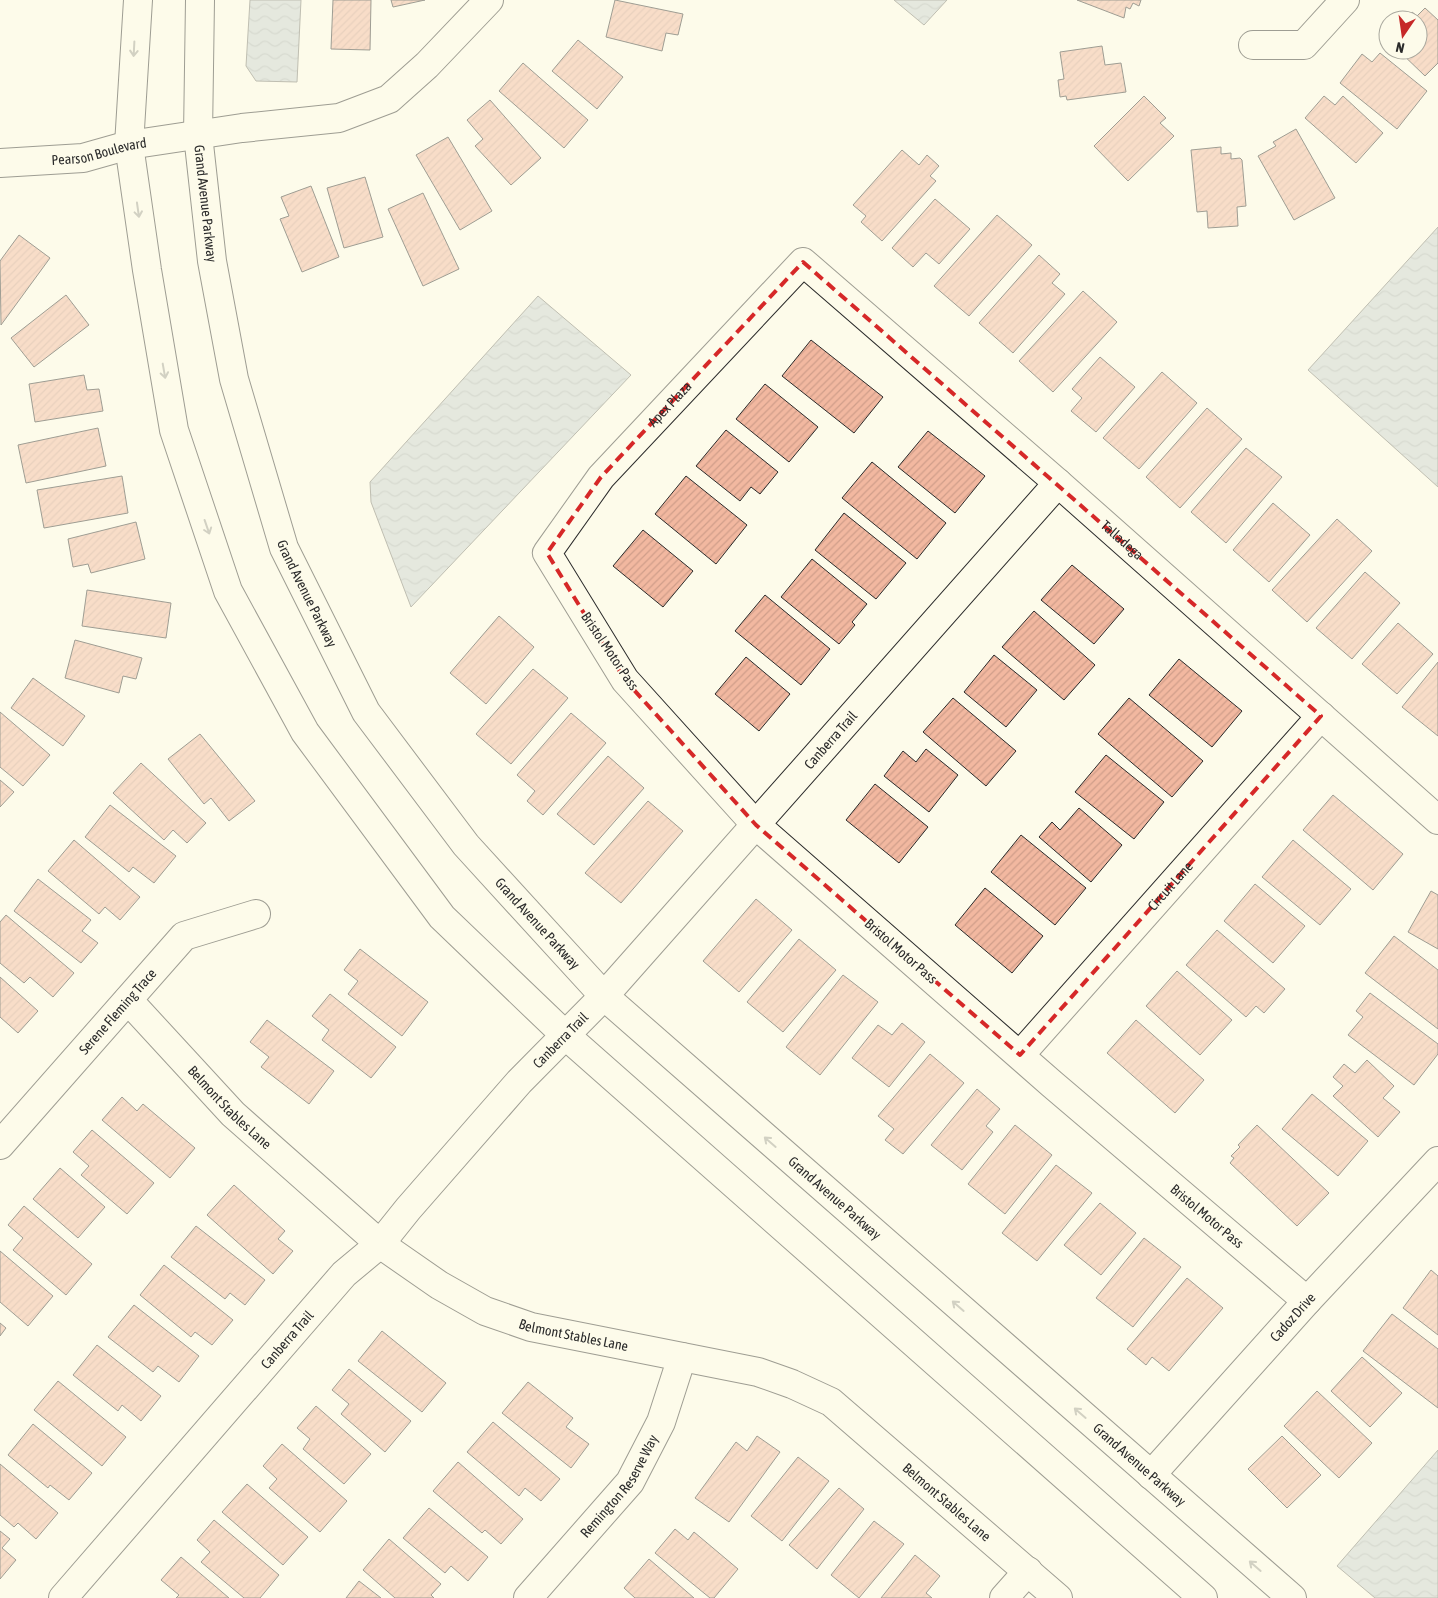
<svg xmlns="http://www.w3.org/2000/svg" width="1438" height="1598" viewBox="0 0 1438 1598" font-family="'Asap Condensed',sans-serif">
<defs>
<pattern id="water-waves" width="16" height="10" patternUnits="userSpaceOnUse" patternTransform="scale(1.25)"><rect width="16" height="10" fill="#c7d0d0"/><path d="M0 5q4-4 8 0t8 0" fill="none" stroke="#abb3b3"/></pattern>
<pattern id="building-hatch" width="6" height="6" patternUnits="userSpaceOnUse" patternTransform="scale(1.25)"><rect width="6" height="6" fill="#f2b8a0"/><path d="M-1 1l2-2M0 6l6-6M5 7l2-2" fill="none" stroke="#d09e8a"/></pattern>
</defs>
<rect width="100%" height="100%" fill="#fdfbea"/>
<g fill="url(#water-waves)" stroke="#74746e">
<polygon points="250,0 301,0 297,82 256,81 246,66"/>
<polygon points="894,0 947,0 924,25"/>
<polygon points="1438,227 1438,487 1308,370"/>
<polygon points="538,296 631,375 411,607 371,502 370,482"/>
<polygon points="1438,1450 1438,1598 1375,1598 1337,1566"/>
</g>
<g fill="url(#building-hatch)" stroke="#2b2b2b">
<polygon points="333,0 371,0 370,50 331,49"/>
<polygon points="391,0 425,0 393,7"/>
<polygon points="615,0 683,14 678,35 666,33 662,51 606,37"/>
<polygon points="1077,0 1141,0 1139,6 1133,3 1130,9 1126,7 1124,18"/>
<polygon points="1425,8 1438,20 1438,63 1425,76 1398,50 1418,50 1418,20 1393,20 1400,13 1406,19 1412,12 1417,16"/>
<polygon points="1388,25 1388,40 1381,33"/>
<polygon points="578,40 623,77 597,109 552,71"/>
<polygon points="1102,46 1105,65 1121,63 1126,92 1067,100 1066,96 1060,97 1058,80 1064,79 1060,52"/>
<polygon points="1380,53 1427,91 1397,129 1340,83 1362,54 1372,62"/>
<polygon points="523,63 588,120 564,148 499,91"/>
<polygon points="1144,96 1166,118 1160,123 1174,136 1128,181 1094,146"/>
<polygon points="1324,96 1335,105 1343,96 1383,133 1356,163 1305,118"/>
<polygon points="490,100 541,158 511,185 475,146 483,139 467,120"/>
<polygon points="1296,129 1335,198 1294,220 1258,156 1276,146 1273,142"/>
<polygon points="448,137 492,211 460,230 416,155"/>
<polygon points="1221,147 1221,154 1231,153 1231,159 1240,158 1242,160 1246,206 1237,207 1238,226 1208,228 1207,211 1197,212 1191,150"/>
<polygon points="902,150 919,165 927,155 939,166 930,176 936,181 882,241 861,222 866,216 853,205"/>
<polygon points="365,177 383,237 344,248 327,188"/>
<polygon points="311,186 339,257 302,272 280,219 289,216 281,197"/>
<polygon points="423,193 459,269 423,286 388,209"/>
<polygon points="935,199 970,229 939,264 926,253 913,267 892,248"/>
<polygon points="997,215 1032,245 969,316 934,286"/>
<polygon points="19,235 50,258 1,325 0,261"/>
<polygon points="1039,255 1060,274 1052,283 1065,294 1013,353 979,323"/>
<polygon points="1083,291 1117,322 1053,392 1019,361"/>
<polygon points="66,295 89,325 34,367 11,338"/>
<polygon points="811,340 883,397 854,433 782,376"/>
<polygon points="1100,357 1135,387 1096,432 1071,411 1082,398 1072,389"/>
<polygon points="1162,372 1197,403 1139,469 1103,438"/>
<polygon points="84,375 87,390 99,389 103,411 35,422 29,384"/>
<polygon points="765,384 818,427 789,462 736,419"/>
<polygon points="1207,408 1242,439 1180,508 1146,477"/>
<polygon points="98,428 106,466 26,483 18,445"/>
<polygon points="726,430 778,472 760,494 751,487 740,501 696,466"/>
<polygon points="928,431 985,476 955,513 898,467"/>
<polygon points="1246,448 1282,477 1226,543 1191,512"/>
<polygon points="872,462 946,523 917,559 842,498"/>
<polygon points="122,476 128,513 44,528 37,490"/>
<polygon points="686,476 747,525 716,564 655,514"/>
<polygon points="1273,503 1310,535 1269,582 1233,550"/>
<polygon points="844,513 906,563 876,599 815,550"/>
<polygon points="1337,519 1372,551 1307,622 1272,590"/>
<polygon points="136,522 145,559 91,573 88,564 73,567 68,539"/>
<polygon points="643,530 693,571 663,607 613,566"/>
<polygon points="812,559 867,604 852,622 855,625 839,644 781,597"/>
<polygon points="1072,565 1124,609 1094,644 1041,600"/>
<polygon points="1365,572 1400,603 1352,659 1316,628"/>
<polygon points="87,590 171,603 166,638 82,626"/>
<polygon points="765,595 830,649 801,685 735,631"/>
<polygon points="1034,611 1095,665 1064,700 1002,647"/>
<polygon points="499,616 534,647 486,704 450,673"/>
<polygon points="1398,623 1433,654 1397,694 1362,664"/>
<polygon points="75,640 142,658 136,679 123,676 119,693 65,678"/>
<polygon points="994,655 1037,690 1006,727 964,692"/>
<polygon points="746,657 790,694 759,731 715,694"/>
<polygon points="1179,659 1242,711 1212,747 1149,695"/>
<polygon points="1438,662 1438,736 1402,707"/>
<polygon points="533,669 568,698 511,764 476,734"/>
<polygon points="33,678 85,716 63,746 11,708"/>
<polygon points="953,698 1016,751 986,786 923,732"/>
<polygon points="1129,698 1203,761 1172,797 1098,734"/>
<polygon points="0,712 50,755 23,786 0,767"/>
<polygon points="571,713 606,743 543,815 527,801 535,791 517,775"/>
<polygon points="200,734 255,801 229,821 211,798 204,804 168,759"/>
<polygon points="926,749 958,775 929,812 884,776 903,751 916,762"/>
<polygon points="1106,755 1164,802 1134,839 1075,792"/>
<polygon points="608,756 644,788 594,845 557,814"/>
<polygon points="141,763 206,823 187,843 173,830 164,840 113,793"/>
<polygon points="0,780 14,792 0,807"/>
<polygon points="875,784 928,827 899,863 846,820"/>
<polygon points="1333,795 1403,854 1373,890 1303,830"/>
<polygon points="648,801 683,831 621,903 585,873"/>
<polygon points="110,805 176,856 154,883 133,867 129,872 85,837"/>
<polygon points="1079,808 1122,845 1091,882 1039,837 1052,822 1060,830"/>
<polygon points="1021,835 1086,888 1055,925 991,872"/>
<polygon points="74,840 140,897 120,920 105,907 99,914 48,871"/>
<polygon points="1293,840 1351,889 1320,925 1262,877"/>
<polygon points="38,879 91,920 82,931 98,943 81,963 14,911"/>
<polygon points="1255,884 1305,926 1273,963 1224,921"/>
<polygon points="985,888 1043,936 1012,973 955,925"/>
<polygon points="1431,891 1438,895 1438,949 1408,932"/>
<polygon points="756,899 792,930 739,992 703,961"/>
<polygon points="6,915 74,973 53,997 30,977 24,983 0,963 0,922"/>
<polygon points="1217,930 1285,989 1264,1013 1256,1006 1246,1017 1186,965"/>
<polygon points="1394,936 1438,970 1438,1029 1365,973"/>
<polygon points="799,939 836,970 783,1032 747,1002"/>
<polygon points="360,949 428,1002 402,1036 348,994 358,981 344,970"/>
<polygon points="1177,971 1232,1020 1200,1055 1146,1006"/>
<polygon points="843,975 878,1002 820,1075 786,1047"/>
<polygon points="0,977 38,1011 18,1033 0,1017"/>
<polygon points="1370,993 1438,1044 1438,1054 1414,1085 1348,1035 1363,1017 1356,1011"/>
<polygon points="330,994 396,1047 371,1078 322,1040 329,1030 312,1016"/>
<polygon points="267,1020 334,1071 309,1104 261,1067 269,1057 250,1042"/>
<polygon points="1136,1020 1204,1080 1175,1113 1107,1053"/>
<polygon points="902,1023 925,1042 889,1087 852,1058 878,1025 892,1035"/>
<polygon points="930,1054 964,1083 903,1154 885,1140 894,1129 878,1116"/>
<polygon points="1367,1060 1394,1086 1383,1098 1400,1112 1378,1137 1333,1096 1343,1086 1333,1077 1344,1064 1355,1073"/>
<polygon points="977,1089 1000,1109 986,1126 993,1132 962,1170 931,1145"/>
<polygon points="1312,1094 1368,1141 1338,1176 1282,1129"/>
<polygon points="122,1097 137,1111 143,1104 195,1148 170,1178 102,1120"/>
<polygon points="1015,1125 1052,1155 1005,1214 968,1184"/>
<polygon points="1257,1125 1329,1193 1297,1226 1230,1163 1234,1158 1231,1156 1240,1147 1238,1145"/>
<polygon points="92,1130 154,1183 127,1214 81,1175 89,1166 73,1152"/>
<polygon points="1056,1165 1092,1193 1037,1261 1002,1233"/>
<polygon points="60,1168 105,1207 78,1238 33,1199"/>
<polygon points="234,1185 285,1231 278,1239 293,1251 273,1274 207,1215"/>
<polygon points="1100,1203 1136,1233 1101,1275 1064,1245"/>
<polygon points="24,1206 92,1264 66,1295 13,1250 23,1238 8,1225"/>
<polygon points="196,1226 265,1280 245,1305 230,1293 225,1299 171,1257"/>
<polygon points="1144,1238 1181,1267 1133,1327 1096,1298"/>
<polygon points="0,1251 53,1296 28,1326 0,1302"/>
<polygon points="164,1265 233,1320 212,1345 195,1332 191,1337 140,1295"/>
<polygon points="1431,1270 1438,1276 1438,1335 1403,1308"/>
<polygon points="1187,1278 1223,1308 1169,1371 1152,1357 1146,1365 1127,1349"/>
<polygon points="134,1305 199,1356 179,1382 158,1366 153,1372 108,1337"/>
<polygon points="1392,1314 1438,1349 1438,1408 1363,1351"/>
<polygon points="0,1323 6,1328 0,1336"/>
<polygon points="382,1331 446,1383 422,1412 358,1361"/>
<polygon points="97,1345 161,1396 141,1421 122,1405 118,1411 73,1375"/>
<polygon points="1362,1357 1402,1393 1370,1427 1331,1391"/>
<polygon points="349,1369 411,1421 385,1452 341,1414 349,1404 332,1390"/>
<polygon points="58,1381 126,1437 102,1466 34,1410"/>
<polygon points="528,1382 573,1418 566,1427 589,1444 571,1468 502,1413"/>
<polygon points="1317,1391 1372,1443 1339,1478 1284,1426"/>
<polygon points="316,1406 371,1454 344,1484 303,1449 310,1439 297,1428"/>
<polygon points="493,1422 560,1479 541,1501 525,1488 519,1496 467,1452"/>
<polygon points="33,1424 92,1473 69,1500 50,1485 48,1488 8,1455"/>
<polygon points="757,1436 780,1452 729,1522 695,1498 736,1442 747,1451"/>
<polygon points="1282,1436 1321,1475 1287,1508 1248,1469"/>
<polygon points="282,1444 347,1501 320,1532 269,1488 277,1479 263,1466"/>
<polygon points="798,1457 829,1481 782,1541 751,1516"/>
<polygon points="458,1462 523,1519 501,1544 485,1530 482,1533 433,1491"/>
<polygon points="0,1464 58,1513 36,1539 18,1523 14,1527 0,1515"/>
<polygon points="247,1484 308,1537 283,1565 222,1512"/>
<polygon points="839,1488 864,1509 817,1569 789,1545"/>
<polygon points="429,1508 488,1557 468,1581 451,1566 445,1573 403,1538"/>
<polygon points="214,1520 279,1575 260,1598 244,1598 201,1562 210,1552 197,1540"/>
<polygon points="874,1521 904,1544 859,1598 831,1575"/>
<polygon points="675,1529 688,1540 694,1532 738,1569 714,1598 710,1598 655,1553"/>
<polygon points="0,1531 10,1539 2,1548 16,1560 0,1579"/>
<polygon points="389,1539 441,1584 431,1595 434,1598 395,1598 363,1570"/>
<polygon points="915,1555 940,1576 926,1593 932,1598 881,1598"/>
<polygon points="181,1557 229,1598 176,1598 179,1595 161,1580"/>
<polygon points="649,1559 694,1598 635,1598 624,1588"/>
<polygon points="359,1581 381,1598 346,1598"/>
</g>
<g fill="none" stroke-linecap="round" stroke-linejoin="round">
<g stroke="#2b2b2b" stroke-width="30">
<g id="minor">
<polyline points="138,0 129,145 147,270 174,430 228,591 305,732 442,917 564,1034 1203,1598"/>
<path id="s1" d="M200,0L198,135L212,261L234,379L284,548L366,712L466,845L604,996L1292,1598"/>
<polyline points="1253,45 1304,45 1345,0"/>
<path id="s2" d="M0,163L83,158L129,145L242,128L339,118L389,99L427,65L489,0"/>
<path id="s3" d="M128,1000L233,1114L380,1244L439,1285L485,1311L531,1327L758,1372L792,1384L831,1402L1058,1598"/>
<path id="s4" d="M1020,1055L1321,716"/>
<path id="s5" d="M0,1145L184,936L256,914"/>
<path id="s6" d="M1307,1301L1052,1084L756,825L625,680L547,553L601,477L803,262L1058,483L1438,820"/>
<path id="s7" d="M1151,1475L1307,1301L1438,1161"/>
<path id="s8" d="M63,1598L344,1274L380,1244L408,1209L519,1082L604,996L1058,483"/>
<path id="s9" d="M528,1598L630,1482L661,1422L682,1357"/>
<polyline points="1004,1598 1028,1571"/>
</g>
</g>
<use href="#minor" stroke="#fdfbea" stroke-width="28"/>
</g>
<defs><path id="oneway-shaft" d="M-6 0H5M1.5-3L5.5 0L1.5 3" fill="none" stroke-width="1.6" stroke-linecap="round" stroke-linejoin="round" transform="scale(1.25)"/></defs>
<g stroke="#9e9d94">
<use href="#oneway-shaft" transform="translate(134 49) rotate(93)"/>
<use href="#oneway-shaft" transform="translate(138 210) rotate(82)"/>
<use href="#oneway-shaft" transform="translate(164 371) rotate(80)"/>
<use href="#oneway-shaft" transform="translate(207 527) rotate(71)"/>
<use href="#oneway-shaft" transform="translate(770 1142) rotate(-139)"/>
<use href="#oneway-shaft" transform="translate(958 1306) rotate(-139)"/>
<use href="#oneway-shaft" transform="translate(1080 1413) rotate(-139)"/>
<use href="#oneway-shaft" transform="translate(1255 1566) rotate(-139)"/>
</g>
<path d="M0 0H1438V1598H0ZM803,262L1321,716L1020,1055L756,825L625,680L547,553L601,477Z" fill="#fdfbea" fill-opacity=".55" fill-rule="evenodd"/>
<path fill="none" stroke="#d62828" stroke-width="4" stroke-dasharray="10 6" stroke-linejoin="round" d="M803,262L1321,716L1020,1055L756,825L625,680L547,553L601,477Z"/>
<g text-anchor="middle" stroke-width="4" stroke-linejoin="round" paint-order="stroke">
<g font-size="14" fill="#2b2b2b" stroke="#fdfbea">
<text dy="5" stroke="none"><textPath href="#s2" startOffset="100">Pearson Boulevard</textPath></text>
<text dy="5" stroke="none"><textPath href="#s1" startOffset="204">Grand Avenue Parkway</textPath></text>
<text dy="5" stroke="none"><textPath href="#s6" startOffset="1266">Apex Plaza</textPath></text>
<text dy="5" stroke="none"><textPath href="#s6" startOffset="1884">Talladega</textPath></text>
<text dy="5" stroke="none"><textPath href="#s1" startOffset="609">Grand Avenue Parkway</textPath></text>
<text transform="translate(610 651) rotate(56)" y="5">Bristol Motor Pass</text>
<text dy="5" stroke="none"><textPath href="#s8" startOffset="1152">Canberra Trail</textPath></text>
<text dy="5" stroke="none"><textPath href="#s4" startOffset="226">Circuit Lane</textPath></text>
<text dy="5" stroke="none"><textPath href="#s1" startOffset="1014">Grand Avenue Parkway</textPath></text>
<text transform="translate(901 951) rotate(41)" y="5">Bristol Motor Pass</text>
<text dy="5" stroke="none"><textPath href="#s5" startOffset="178">Serene Fleming Trace</textPath></text>
<text dy="5" stroke="none"><textPath href="#s8" startOffset="748">Canberra Trail</textPath></text>
<text dy="5" stroke="none"><textPath href="#s3" startOffset="148">Belmont Stables Lane</textPath></text>
<text dy="5" stroke="none"><textPath href="#s1" startOffset="1419">Grand Avenue Parkway</textPath></text>
<text transform="translate(1207 1216) rotate(40)" y="5">Bristol Motor Pass</text>
<text dy="5" stroke="none"><textPath href="#s7" startOffset="212">Cadoz Drive</textPath></text>
<text dy="5" stroke="none"><textPath href="#s3" startOffset="568">Belmont Stables Lane</textPath></text>
<text dy="5" stroke="none"><textPath href="#s8" startOffset="342">Canberra Trail</textPath></text>
<text dy="5" stroke="none"><textPath href="#s1" startOffset="1824">Grand Avenue Parkway</textPath></text>
<text dy="5" stroke="none"><textPath href="#s9" startOffset="145">Remington Reserve Way</textPath></text>
<text dy="5" stroke="none"><textPath href="#s3" startOffset="988">Belmont Stables Lane</textPath></text>
</g>
</g>
<g transform="translate(1403 35) rotate(193)"><circle r="24" fill="#fdfbea" stroke="#a9a89e"/>
<path d="M0-4L9 19L0 12L-9 19Z" fill="#c62828"/>
<text y="-8" font-size="14" font-weight="bold" text-anchor="middle" fill="#2b2b2b">N</text>
</g>
</svg>
